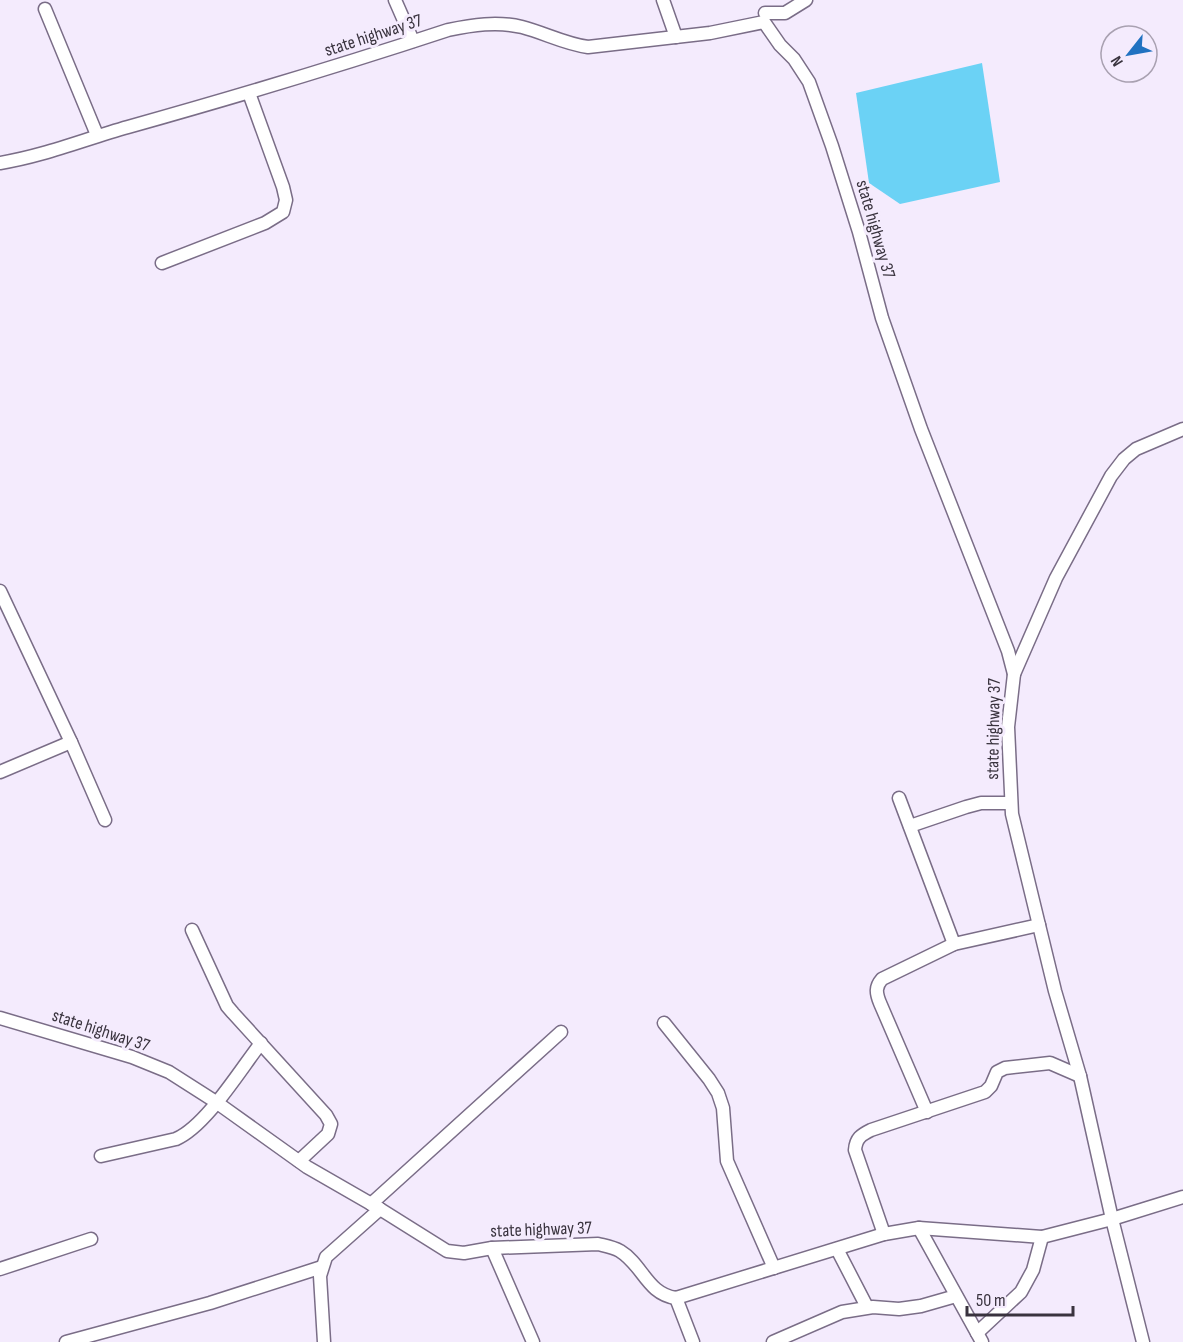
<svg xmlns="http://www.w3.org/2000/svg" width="1183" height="1342" viewBox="0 0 1183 1342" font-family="'Sofia Sans Condensed',sans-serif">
<rect width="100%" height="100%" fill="#f4ebfd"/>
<polygon fill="#6bd2f5" points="982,63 1000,182 900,204 869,183 856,93"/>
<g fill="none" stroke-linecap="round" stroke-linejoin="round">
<g stroke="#7a6d87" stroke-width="15">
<g id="street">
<polyline points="395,0 413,41"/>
<polyline points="663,0 676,37"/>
<polyline points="45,9 97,135"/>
<polyline points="765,13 785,13 806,0"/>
<path d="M0,163C44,156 85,139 128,127C235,97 342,65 448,30C472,25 497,21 522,27C545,33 565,44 588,47L710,33L764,22L780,45L794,59L809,82L832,146L859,232L882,318L921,429L1008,651L1014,674L1008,727L1012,814L1055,991L1080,1076L1112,1219L1143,1342"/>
<polyline points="162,263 265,223 283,212 286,200 283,187 249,93"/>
<polyline points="0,591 71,742 105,820"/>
<polyline points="1014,674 1056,578 1111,476 1124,459 1136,449 1183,429"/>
<polyline points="0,772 71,742"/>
<polyline points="899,798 954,944"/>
<polyline points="910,826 966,807 981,803 1010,803"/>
<polyline points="192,930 227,1006 233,1013 326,1115 331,1124 328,1134 299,1161"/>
<path d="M0,1018L132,1057L169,1072L216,1102L307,1167L380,1209L447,1251L464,1253L492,1248L598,1244C606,1246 613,1247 620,1251C643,1265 647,1294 676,1298L884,1234L919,1228L1042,1237L1112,1219L1183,1197"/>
<polyline points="664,1023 709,1079 718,1093 723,1108 727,1161 774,1268"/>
<path d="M927,1112L880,1003C876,993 875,987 882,979L954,944L1039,925"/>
<path d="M101,1156L176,1139C206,1126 240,1070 261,1043"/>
<polyline points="371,1204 561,1032"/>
<polyline points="919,1228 982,1342"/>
<path d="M884,1234L855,1150C856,1138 861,1135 871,1130L985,1092L991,1086L997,1072L1005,1068L1050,1063L1080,1076"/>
<polyline points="492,1248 533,1342"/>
<polyline points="837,1249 867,1307"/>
<polyline points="0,1269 91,1239"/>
<polyline points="676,1298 693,1342"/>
<polyline points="977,1333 1021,1292 1033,1270 1042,1237"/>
<polyline points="66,1342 210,1303 322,1267"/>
<polyline points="324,1342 320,1276 326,1257 380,1209"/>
<polyline points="773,1342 842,1312 873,1307 899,1309 921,1306 956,1296"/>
</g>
</g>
<use href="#street" stroke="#fff" stroke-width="12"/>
</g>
<g text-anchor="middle" stroke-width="6" stroke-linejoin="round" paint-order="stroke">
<g font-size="18" fill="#39333e" stroke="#f4ebfd">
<text transform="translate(373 35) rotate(-18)" y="6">state highway 37</text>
<text transform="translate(876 229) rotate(74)" y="6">state highway 37</text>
<text transform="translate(993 729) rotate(-89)" y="6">state highway 37</text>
<text transform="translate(101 1030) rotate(18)" y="6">state highway 37</text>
<text transform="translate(541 1229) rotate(-2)" y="6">state highway 37</text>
</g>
</g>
<g transform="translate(1129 54) rotate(239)"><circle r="28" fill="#f4ebfd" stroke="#a9a1b1" stroke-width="1.5"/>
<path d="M0-4.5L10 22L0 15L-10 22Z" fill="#2172c1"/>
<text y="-9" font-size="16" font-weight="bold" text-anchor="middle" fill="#39333e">N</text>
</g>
<path d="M967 1306v9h106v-9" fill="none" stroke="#39333e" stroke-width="3"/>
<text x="976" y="1306" font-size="18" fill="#39333e" stroke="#f4ebfd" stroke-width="4.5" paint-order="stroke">50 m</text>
</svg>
